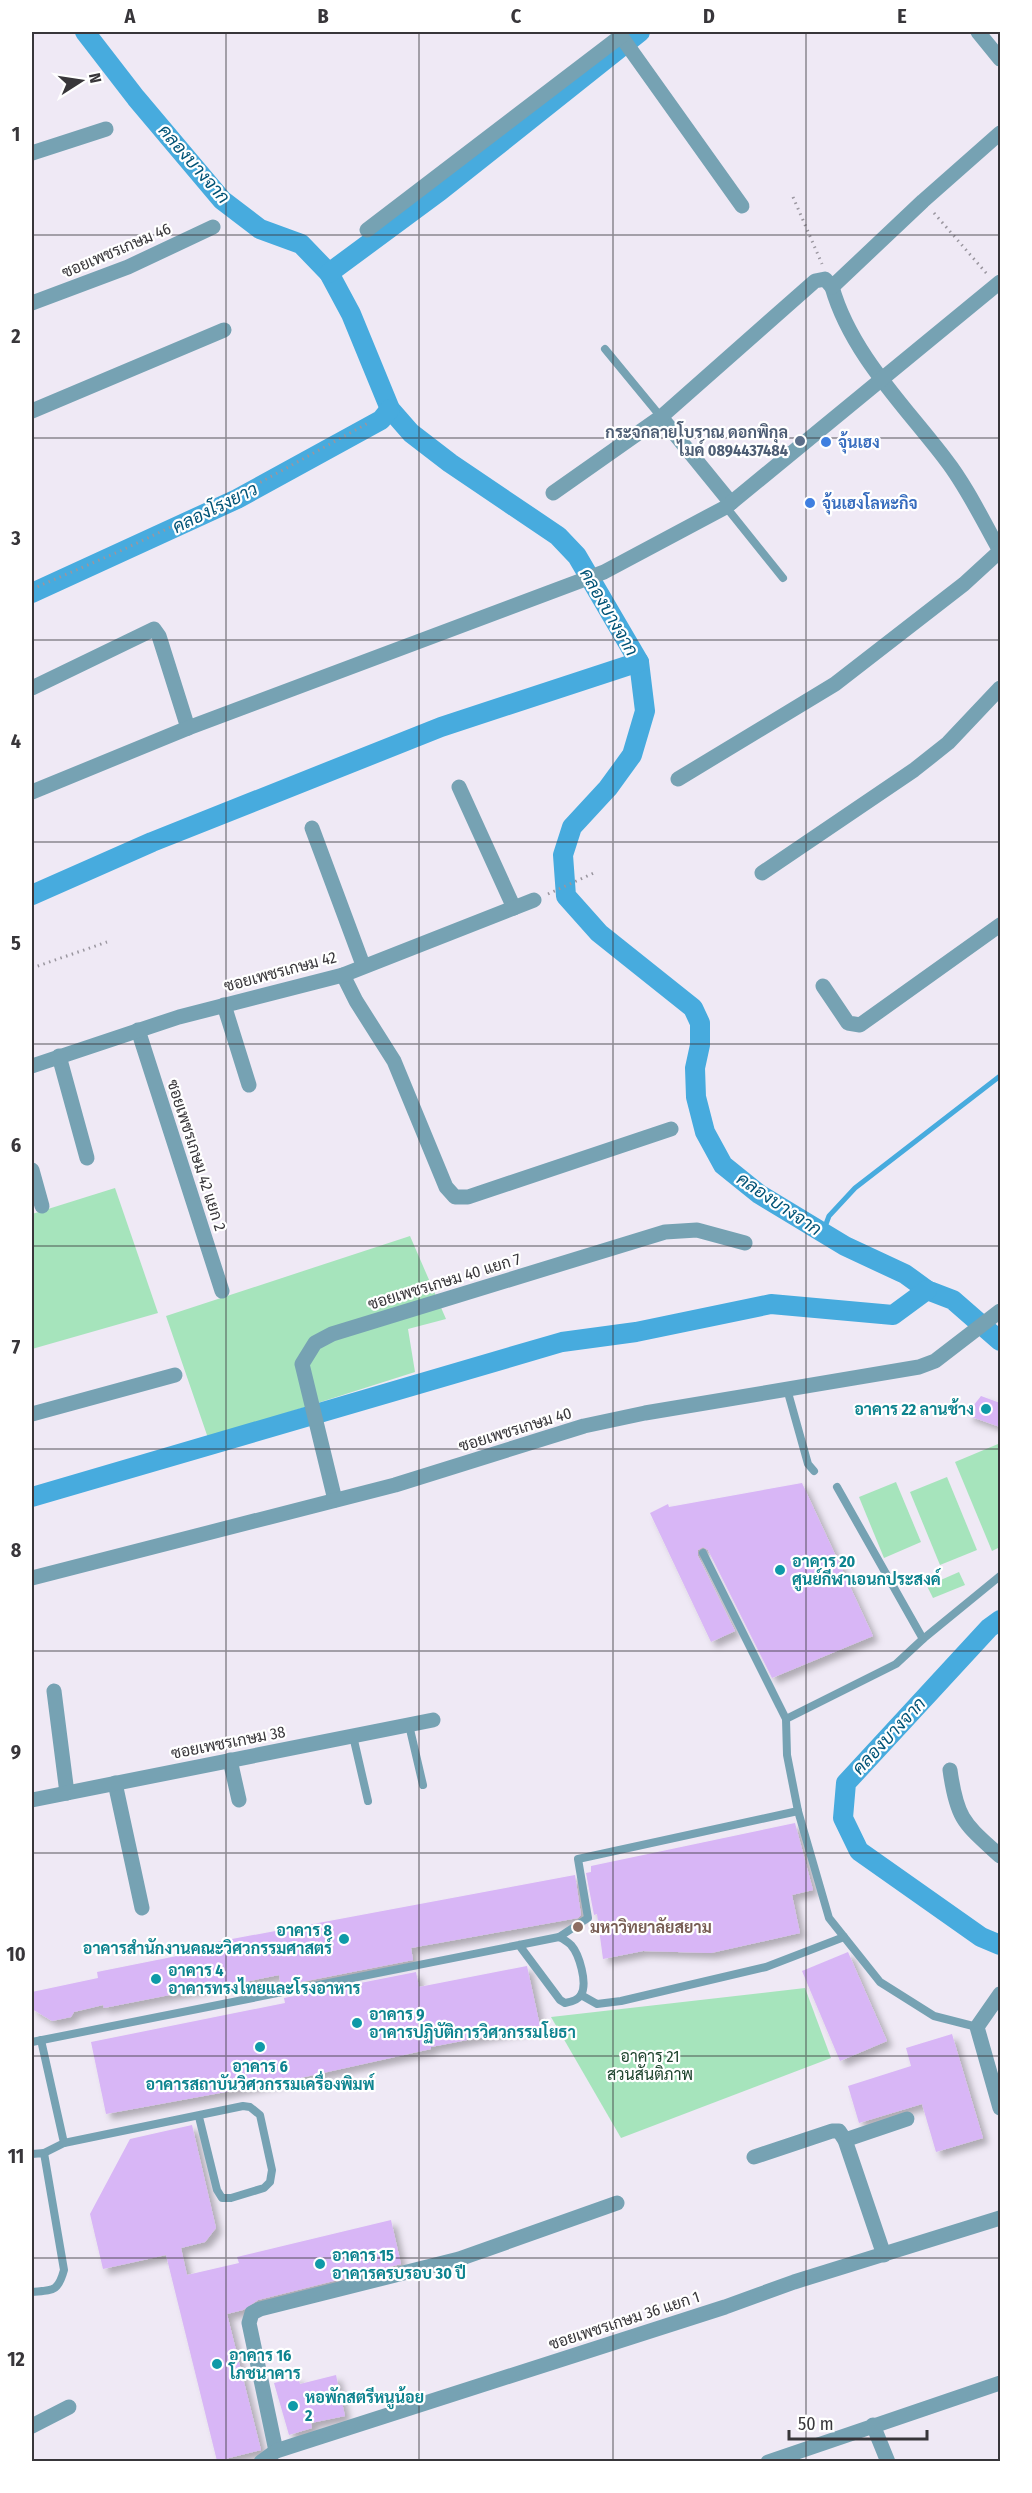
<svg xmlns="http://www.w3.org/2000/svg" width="1032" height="2493" viewBox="0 0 1032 2493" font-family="'Fira Sans Condensed',Sarabun,sans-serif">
<defs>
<filter id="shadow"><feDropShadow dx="5.5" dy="5.5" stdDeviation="3" flood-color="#0004"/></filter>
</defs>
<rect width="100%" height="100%" fill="#efe9f5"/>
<g fill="#a6e4bc">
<polygon points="115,1188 158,1313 32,1349 32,1214"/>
<polygon points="410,1236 446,1319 408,1329 415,1372 208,1438 166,1316"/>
<polygon points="998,1444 1000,1449 1000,1547 992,1551 955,1462"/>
<polygon points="947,1477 977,1550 940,1565 910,1492"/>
<polygon points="896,1482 921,1542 884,1558 859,1497"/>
<polygon points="959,1572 965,1585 933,1598 927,1586"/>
<polygon points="805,1988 831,2058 621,2138 551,2017"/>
</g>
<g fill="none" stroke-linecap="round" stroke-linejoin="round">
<polyline stroke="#47abde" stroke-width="5" points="823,1232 829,1216 855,1188 1000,1076"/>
<g stroke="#47abde" stroke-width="20">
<polyline points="85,32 136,98 222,200 260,229 301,244 329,273 351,314 390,409 411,433 450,463 558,536 577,556 639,662 645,711 632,755 608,788 572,827 563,855 566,896 599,933 693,1008 700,1023 700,1045 695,1068 696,1097 705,1132 723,1165 759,1194 845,1246 905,1274 927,1290 953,1300 1000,1341"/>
<polyline points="329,273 440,191 640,32"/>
<polyline points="32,593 237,499 381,420 390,409"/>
<polyline points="32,895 152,842 441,727 639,662"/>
<polyline points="32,1497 562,1342 636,1332 771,1304 893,1315 927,1290"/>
<polyline points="1000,1620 989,1628 846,1783 843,1818 859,1851 981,1937 1000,1945"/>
</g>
</g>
<g fill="#d8b6f6" filter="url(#shadow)">
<polygon points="981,1396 1000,1403 1000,1427 966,1415"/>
<polygon points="802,1483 873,1636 772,1678 708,1550 703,1547 698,1550 698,1556 735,1631 711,1642 650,1513 668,1504 669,1507"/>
<polygon points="795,1823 813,1890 792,1895 800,1933 711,1953 643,1951 603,1959 597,1914 594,1915 586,1873 591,1872 591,1866"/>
<polygon points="575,1875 581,1915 578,1918 411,1948 413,1960 281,1986 279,1975 225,1986 225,1984 104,2008 103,2005 74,2012 71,2017 52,2021 32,2009 32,1992 98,1978 97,1972 217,1948 216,1942"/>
<polygon points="848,1952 887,2041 840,2061 802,1971"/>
<polygon points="527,1966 540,2026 431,2047 431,2049 296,2079 106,2114 91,2042 285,2003 284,1998 416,1972 419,1987"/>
<polygon points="952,2034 983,2138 936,2152 922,2104 859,2123 848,2086 911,2066 906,2048"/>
<polygon points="192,2125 216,2228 205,2242 181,2248 187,2275 239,2263 237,2257 391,2220 401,2264 258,2300 243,2310 227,2314 261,2450 217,2461 166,2255 103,2269 90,2214 130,2139"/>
<polygon points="336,2375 345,2416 311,2423 312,2428 289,2435 274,2383 298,2377 300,2384"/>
</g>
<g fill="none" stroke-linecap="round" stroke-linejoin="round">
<g stroke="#9a969f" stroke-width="3" stroke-dasharray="1.5 4.5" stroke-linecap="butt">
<polyline points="793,197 822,264"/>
<polyline points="934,213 987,274"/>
<polyline points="32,589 118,552 230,499 370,422"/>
<polyline points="548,894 596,872"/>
<polyline points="32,968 107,942"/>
</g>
<g stroke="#76a2b3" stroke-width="8">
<polyline points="605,349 661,417"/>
<polyline points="726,507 783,578"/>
<polyline points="787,1389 808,1464 814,1471"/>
<polyline points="837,1487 923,1639 896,1664 786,1719 787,1755 798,1811 829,1918 880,1982 934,2016 977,2027"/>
<polyline points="703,1553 786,1719"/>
<polyline points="923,1639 1000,1576"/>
<polyline points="409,1725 423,1785"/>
<polyline points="353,1736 368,1801"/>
<polyline points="559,1937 588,1918 578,1859 798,1811"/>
<polyline points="581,1995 597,2004 621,2001 766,1967 844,1937"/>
<polyline points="41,2040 64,2143 44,2153"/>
<path d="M32,2042L519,1945L559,1937C563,1939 568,1942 571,1945C579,1954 588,1983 581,1995C578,2000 571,2002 565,2003L560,2000L519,1945"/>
<polyline points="64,2143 243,2106 250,2107 260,2115 272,2170 270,2182 264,2188 231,2198 222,2198 217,2190 199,2117"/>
<path d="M32,2154L44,2153L64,2270C58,2292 53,2290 32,2292"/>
</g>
<g stroke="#76a2b3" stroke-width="15">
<polyline points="618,32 742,206"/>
<polyline points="978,32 1000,59"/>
<polyline points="32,153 106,129"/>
<polyline points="367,230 621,36"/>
<path d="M832,287C851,354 905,406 946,460C967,487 983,521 1000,551"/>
<polyline points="32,303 128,267 213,227"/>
<polyline points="32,411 224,330"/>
<polyline points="661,417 731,503"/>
<polyline points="553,493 661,417 815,281 825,279 832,287 923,201 1000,133"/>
<polyline points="32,688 154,629 159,636 188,728"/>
<polyline points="678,779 835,684 964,584 1000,551"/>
<polyline points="459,787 514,908"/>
<polyline points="32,792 188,728 604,572 726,507 1000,282"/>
<polyline points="312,828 363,965"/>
<polyline points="762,873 914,770 948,743 1000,688"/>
<polyline points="343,975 356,1001 394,1061 446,1187 455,1197 468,1197 671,1129"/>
<polyline points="823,986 848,1023 860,1025 1000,925"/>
<polyline points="224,1005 249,1085"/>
<polyline points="138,1030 222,1291"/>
<polyline points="59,1056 87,1158"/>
<polyline points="32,1066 179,1017 343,975 534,900"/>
<polyline points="32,1170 42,1206"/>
<polyline points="32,1414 175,1375"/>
<polyline points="335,1500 302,1364 315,1343 332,1334 665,1232 697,1230 745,1243"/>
<polyline points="32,1578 395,1485 584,1426 645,1413 919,1367 935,1361 1000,1311"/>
<polyline points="54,1691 67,1793"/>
<polyline points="230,1760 239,1800"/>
<path d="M950,1770C957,1820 964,1823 1000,1856"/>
<polyline points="115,1783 142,1908"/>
<polyline points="32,1800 433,1720"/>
<polyline points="1000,1994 977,2027 1000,2108"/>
<polyline points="845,2140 907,2119"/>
<polyline points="754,2157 832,2131 839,2131 845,2140 884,2255"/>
<polyline points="873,2425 888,2462"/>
<polyline points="32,2426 69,2407"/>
<polyline points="276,2451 249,2323 252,2313 260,2309 459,2259 617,2203"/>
<polyline points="261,2462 276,2451 725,2307 794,2282 1000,2218"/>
<polyline points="768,2462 1000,2383"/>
</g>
</g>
<path fill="none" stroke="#38363a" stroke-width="1.5" stroke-opacity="0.55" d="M226,32V2462M419,32V2462M613,32V2462M806,32V2462M32,235H1000M32,438H1000M32,640H1000M32,842H1000M32,1044H1000M32,1246H1000M32,1449H1000M32,1651H1000M32,1853H1000M32,2056H1000M32,2258H1000"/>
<circle fill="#5c6f8a" stroke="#fff" stroke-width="2" cx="800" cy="441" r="6"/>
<g fill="#3f7fe0" stroke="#fff" stroke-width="2">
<circle cx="826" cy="442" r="6"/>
<circle cx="810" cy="503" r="6"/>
</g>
<g fill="#0f9aa8" stroke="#fff" stroke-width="2">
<circle cx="986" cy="1409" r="6"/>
<circle cx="780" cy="1570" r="6"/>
<circle cx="344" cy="1939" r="6"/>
<circle cx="156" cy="1979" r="6"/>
<circle cx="357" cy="2023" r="6"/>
<circle cx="260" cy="2047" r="6"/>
<circle cx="320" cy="2264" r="6"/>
<circle cx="217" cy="2364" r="6"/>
<circle cx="293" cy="2406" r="6"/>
</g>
<circle fill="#8d6e63" stroke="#fff" stroke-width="2" cx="578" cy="1927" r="6"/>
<g text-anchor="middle" stroke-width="4.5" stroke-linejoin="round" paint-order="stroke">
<g font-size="16" fill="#38363a" stroke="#fff">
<text transform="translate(116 250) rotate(-23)" y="6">ซอยเพชรเกษม 46</text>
<text transform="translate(280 971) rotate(-15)" y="6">ซอยเพชรเกษม 42</text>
<text transform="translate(197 1155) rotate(72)" y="6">ซอยเพชรเกษม 42 แยก 2</text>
<text transform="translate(444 1281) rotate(-17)" y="6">ซอยเพชรเกษม 40 แยก 7</text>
<text transform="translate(515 1429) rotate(-17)" y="6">ซอยเพชรเกษม 40</text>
<text transform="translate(228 1742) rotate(-11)" y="6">ซอยเพชรเกษม 38</text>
<text transform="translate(624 2320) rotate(-18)" y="6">ซอยเพชรเกษม 36 แยก 1</text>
</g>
<g font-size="16" font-weight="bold" fill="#4e5e75" stroke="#fff" text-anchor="end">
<text x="788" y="438">กระจกลายโบราณ ดอกพิกุล<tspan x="788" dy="18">ไมค์ 0894437484</tspan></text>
</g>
<g font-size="16" font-weight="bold" fill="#366cbe" stroke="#fff" text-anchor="start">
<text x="838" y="448">จุ้นเฮง</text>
<text x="822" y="509">จุ้นเฮงโลหะกิจ</text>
</g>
<g font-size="16" font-weight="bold" fill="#0d838f" stroke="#fff" text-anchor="start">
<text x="974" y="1415" text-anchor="end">อาคาร 22 ลานช้าง</text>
<text x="792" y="1567">อาคาร 20<tspan x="792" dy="18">ศูนย์กีฬาเอนกประสงค์</tspan></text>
<text x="332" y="1936" text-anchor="end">อาคาร 8<tspan x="332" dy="18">อาคารสำนักงานคณะวิศวกรรมศาสตร์</tspan></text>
<text x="168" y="1976">อาคาร 4<tspan x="168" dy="18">อาคารทรงไทยและโรงอาหาร</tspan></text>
<text x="369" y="2020">อาคาร 9<tspan x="369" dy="18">อาคารปฏิบัติการวิศวกรรมโยธา</tspan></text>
<text x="260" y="2072" text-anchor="middle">อาคาร 6<tspan x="260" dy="18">อาคารสถาบันวิศวกรรมเครื่องพิมพ์</tspan></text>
<text x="332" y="2261">อาคาร 15<tspan x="332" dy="18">อาคารครบรอบ 30 ปี</tspan></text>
<text x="229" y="2361">อาคาร 16<tspan x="229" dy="18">โภชนาคาร</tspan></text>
<text x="305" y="2403">หอพักสตรีหนูน้อย<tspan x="305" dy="18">2</tspan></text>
</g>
<g font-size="16" font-weight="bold" fill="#785e54" stroke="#fff" text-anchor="start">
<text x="590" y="1933">มหาวิทยาลัยสยาม</text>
</g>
<g font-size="16" fill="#1e442e" stroke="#fff">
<text x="650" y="2062">อาคาร 21<tspan x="650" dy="18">สวนสันติภาพ</tspan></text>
</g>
<g font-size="18" font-style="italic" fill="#005376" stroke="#fff">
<text transform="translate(194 164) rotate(49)" y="6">คลองบางจาก</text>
<text transform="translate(215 508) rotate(-26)" y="6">คลองโรงยาว</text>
<text transform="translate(609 612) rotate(60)" y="6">คลองบางจาก</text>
<text transform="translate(779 1204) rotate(34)" y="6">คลองบางจาก</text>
<text transform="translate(889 1736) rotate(-47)" y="6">คลองบางจาก</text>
</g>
</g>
<rect width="1032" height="2493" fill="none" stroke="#ffffff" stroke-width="66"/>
<g transform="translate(81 81) rotate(78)" stroke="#ffffff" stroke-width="4.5" paint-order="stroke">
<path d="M0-4.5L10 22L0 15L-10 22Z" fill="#38363a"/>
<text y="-9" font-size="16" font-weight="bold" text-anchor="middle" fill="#38363a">N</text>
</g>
<path d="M789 2430v9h138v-9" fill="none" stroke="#38363a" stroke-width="3"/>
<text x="798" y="2430" font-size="18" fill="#38363a" stroke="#ffffff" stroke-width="4.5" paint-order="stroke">50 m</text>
<rect x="33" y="33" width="966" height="2427" fill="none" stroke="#38363a" stroke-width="2"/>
<g font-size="20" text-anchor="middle" font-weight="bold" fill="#38363a">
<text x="130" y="23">A</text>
<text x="323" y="23">B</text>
<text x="516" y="23">C</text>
<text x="709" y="23">D</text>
<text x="902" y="23">E</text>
<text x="16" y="141">1</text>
<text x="16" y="343">2</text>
<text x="16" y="545">3</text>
<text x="16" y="748">4</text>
<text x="16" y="950">5</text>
<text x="16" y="1152">6</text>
<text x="16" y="1354">7</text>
<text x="16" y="1557">8</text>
<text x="16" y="1759">9</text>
<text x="16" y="1961">10</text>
<text x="16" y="2163">11</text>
<text x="16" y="2366">12</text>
</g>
</svg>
